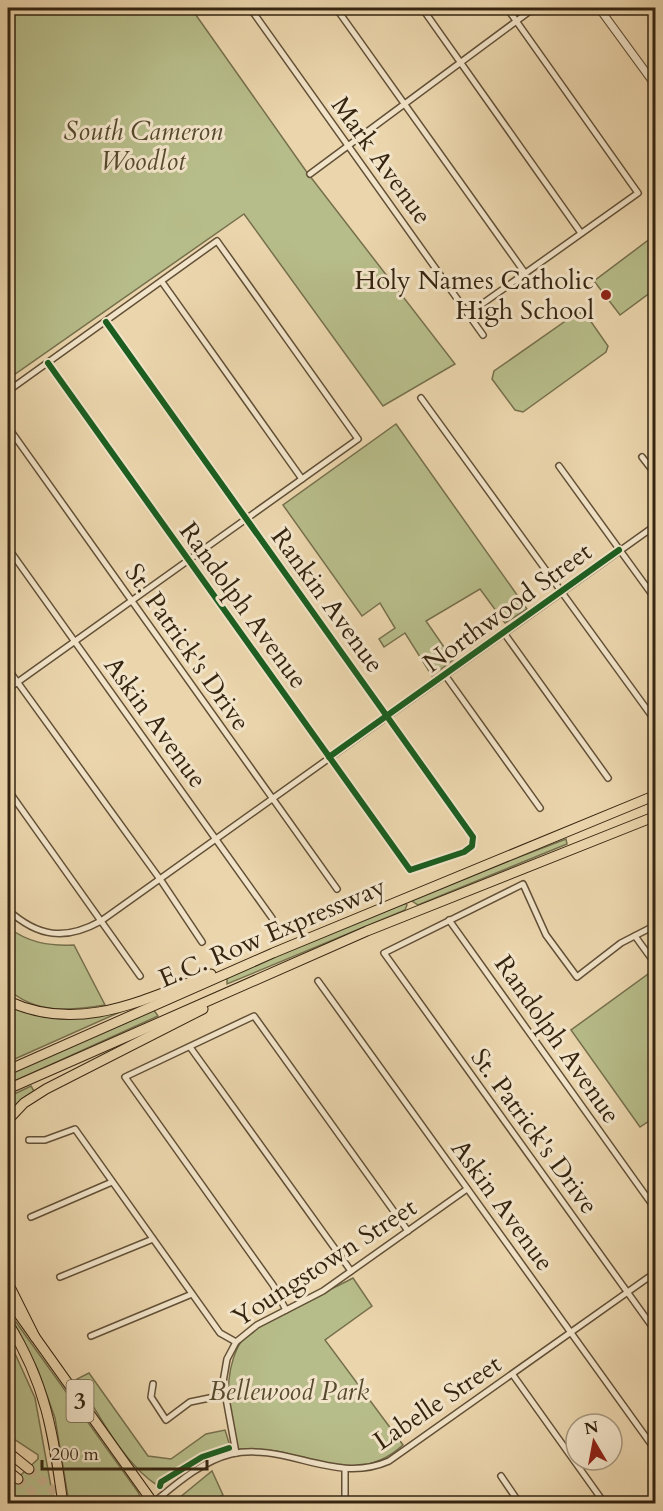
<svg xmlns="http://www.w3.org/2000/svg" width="663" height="1511" viewBox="0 0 663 1511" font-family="Cardo,serif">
<rect width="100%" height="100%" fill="#ebd5ac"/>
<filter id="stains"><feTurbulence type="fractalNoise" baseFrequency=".00333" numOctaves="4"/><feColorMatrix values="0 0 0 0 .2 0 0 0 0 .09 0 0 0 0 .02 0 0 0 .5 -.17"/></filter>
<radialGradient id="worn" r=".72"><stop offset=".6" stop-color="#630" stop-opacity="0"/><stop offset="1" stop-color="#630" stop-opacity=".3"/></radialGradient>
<g fill="#b7bd8a" stroke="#76704d" stroke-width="1.5">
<polygon points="8,8 191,8 306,171 455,364 383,406 244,214 8,379"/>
<polygon points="655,235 655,289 620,315 594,281"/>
<polygon points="577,313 585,313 608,346 606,352 523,412 515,410 492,379 494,371"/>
<polygon points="396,424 527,609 505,623 480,589 426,621 453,660 432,676 405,633 384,647 379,639 395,628 380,603 362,616 283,505"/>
<polygon points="566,839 567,844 418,905 412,901 415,897"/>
<polygon points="403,901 407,905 405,910 227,984 227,977"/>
<path d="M8,927C28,943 49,946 74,945L105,1005C71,1011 35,1014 8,989Z"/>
<polygon points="655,969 655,1117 640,1127 571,1030"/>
<path d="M8,1005C49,1023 77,1021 120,1009V1012L8,1062Z"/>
<polygon points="153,1009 158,1016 8,1084 8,1074"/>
<polygon points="31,1086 34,1091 8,1111 8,1097"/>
<path d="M353,1278L372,1306L325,1340L403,1445C361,1483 323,1459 275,1451C263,1449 250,1449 237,1449C233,1426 227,1403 229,1380C230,1367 235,1348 244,1338C260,1321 329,1291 353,1278Z"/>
<polygon points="16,1322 138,1492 140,1497 134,1503 69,1503 55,1418 38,1370 14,1323"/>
<polygon points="8,1338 35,1398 54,1503 8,1503 8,1487 38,1459 38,1455 8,1435"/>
<path d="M89,1373L148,1456L171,1459L206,1434L225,1430L230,1446L196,1459L157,1485C124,1464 97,1412 77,1379Z"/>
<polygon points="212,1471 223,1495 209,1503 173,1503"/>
</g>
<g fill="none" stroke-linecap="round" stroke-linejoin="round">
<g stroke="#c7b28d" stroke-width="9" stroke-dasharray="9 4.5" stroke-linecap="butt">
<polyline points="29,1469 66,1502"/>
<polyline points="18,1479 46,1504"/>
</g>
<g stroke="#625037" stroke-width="8">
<g id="minor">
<polyline points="250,8 483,335"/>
<polyline points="336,8 525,273"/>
<polyline points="422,8 581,233"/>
<polyline points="310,174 534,8"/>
<polyline points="162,282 302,479"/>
<polyline points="468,314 638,193 507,8"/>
<polyline points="48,363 410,870 464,852 472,846 473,837 106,322"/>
<polyline points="8,391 217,241 358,439 8,689"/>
<polyline points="421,398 656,722"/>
<polyline points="8,427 337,889"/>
<polyline points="642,457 656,475"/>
<polyline points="559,466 656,600"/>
<polyline points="8,548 272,918"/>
<polyline points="504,633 608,778"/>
<polyline points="8,669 162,882 202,942"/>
<polyline points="445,675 540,808"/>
<polyline points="8,790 140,976"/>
<path d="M8,910C38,937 65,941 101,921L656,525"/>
<polyline points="449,920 656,1210"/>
<polyline points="656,925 621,943 577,977 546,935 523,884 384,953 656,1332"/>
<polyline points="635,936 656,965"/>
<polyline points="318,981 656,1451"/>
<polyline points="190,1047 351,1271"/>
<polyline points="29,1140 45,1140 75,1129 220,1333 236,1342"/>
<polyline points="31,1217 112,1182"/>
<polyline points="60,1277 153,1239"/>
<polyline points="286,1310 273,1285 125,1077 254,1016 408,1231"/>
<polyline points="91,1336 192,1294"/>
<polyline points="513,1375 605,1504"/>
<polyline points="153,1384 151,1397 166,1420 190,1402 224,1395"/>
<polyline points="236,1453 223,1382 227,1359 236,1342 257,1325 323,1291 467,1189"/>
<polyline points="501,1476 520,1504"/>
<path d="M153,1503C176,1484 202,1461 231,1454C286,1442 335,1485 389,1461L656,1272"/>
<polyline points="345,1504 345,1470"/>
</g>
</g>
<g stroke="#625037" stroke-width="9">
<polyline id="tertiary" points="599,8 656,86"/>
</g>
<g stroke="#352410" stroke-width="11">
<g id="trunk">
<polyline points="8,1299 154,1504"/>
<path d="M8,1323C46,1384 53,1433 63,1504"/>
</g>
</g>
<g stroke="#352410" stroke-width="11">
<g id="motorway">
<path d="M8,1001C79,1034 143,1000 211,974"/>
<polyline points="8,1070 273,953 656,795"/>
<polyline points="8,1089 367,931 656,816"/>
<polyline points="8,1120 24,1103 46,1089 203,1009"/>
<polyline points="8,1283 35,1337"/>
<polyline points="8,1452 29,1469"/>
<polyline points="8,1471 18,1479"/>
</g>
</g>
<use href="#minor" stroke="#f2e4c9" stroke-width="5"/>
<use href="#tertiary" stroke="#f2e4c9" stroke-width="7"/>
<use href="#trunk" stroke="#ebd5ac" stroke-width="9"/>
<use href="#motorway" stroke="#ebd5ac" stroke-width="9"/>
<g stroke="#f2e4c9" stroke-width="10">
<g id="cycleway">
<polyline points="48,363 410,870 464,852 472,846 473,837 106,322"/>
<polyline points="329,757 619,550"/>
<polyline points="160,1486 161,1482 202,1457 229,1448"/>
</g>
</g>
<use href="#cycleway" stroke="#1b5e20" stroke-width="6"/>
</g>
<circle fill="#8f2418" stroke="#f2e4c9" stroke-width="2" cx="606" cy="295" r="6"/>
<g text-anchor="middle" stroke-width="6" stroke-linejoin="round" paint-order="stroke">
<rect fill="#f2e4c9" stroke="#6e5e48" stroke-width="1.5" x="66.5" y="1380" width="27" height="42" rx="4.5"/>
<g font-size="24" font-weight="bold" fill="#352410">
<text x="80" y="1409">3</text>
</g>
<g font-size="26" font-style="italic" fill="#564a2e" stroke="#f2e4c9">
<text x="143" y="140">South Cameron<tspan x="143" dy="30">Woodlot</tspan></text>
<text x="289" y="1400">Bellewood Park</text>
</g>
<g font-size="26" fill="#352410" stroke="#f2e4c9">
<text transform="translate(382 160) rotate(54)" y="9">Mark Avenue</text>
<text transform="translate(328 600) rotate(54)" y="9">Rankin Avenue</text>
<text transform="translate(244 605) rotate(54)" y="9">Randolph Avenue</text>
<text transform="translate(507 607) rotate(-36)" y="9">Northwood Street</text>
<text transform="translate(188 647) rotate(55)" y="9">St. Patrick's Drive</text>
<text transform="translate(156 722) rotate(54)" y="9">Askin Avenue</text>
<text transform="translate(272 932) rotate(-23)" y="9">E.C. Row Expressway</text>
<text transform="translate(558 1039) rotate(55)" y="9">Randolph Avenue</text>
<text transform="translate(535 1131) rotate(54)" y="9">St. Patrick's Drive</text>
<text transform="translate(503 1205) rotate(54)" y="9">Askin Avenue</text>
<text transform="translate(324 1262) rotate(-33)" y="9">Youngstown Street</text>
<text transform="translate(437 1402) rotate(-34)" y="9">Labelle Street</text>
</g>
<g font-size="26" fill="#352410" stroke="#f2e4c9" text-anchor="end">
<text x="594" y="289">Holy Names Catholic<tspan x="594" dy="30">High School</tspan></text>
</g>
</g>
<rect width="663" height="1511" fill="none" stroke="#ebd5ac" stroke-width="30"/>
<rect x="9" y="9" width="645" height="1493" fill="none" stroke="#352410" stroke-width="3"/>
<rect x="15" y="15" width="633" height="1481" fill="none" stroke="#352410" stroke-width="1.5"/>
<g transform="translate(594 1442) rotate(350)"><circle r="28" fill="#f2e4c9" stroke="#a6977f" stroke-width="1.5"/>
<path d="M0-4.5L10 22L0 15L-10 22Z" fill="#8f2418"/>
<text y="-9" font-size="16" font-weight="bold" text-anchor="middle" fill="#352410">N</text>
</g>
<path d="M42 1460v9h165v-9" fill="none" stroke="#352410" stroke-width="3"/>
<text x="51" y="1460" font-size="18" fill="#352410" stroke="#f2e4c9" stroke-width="4.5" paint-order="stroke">200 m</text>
<rect width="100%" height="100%" filter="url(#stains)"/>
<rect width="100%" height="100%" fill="url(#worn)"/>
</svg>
